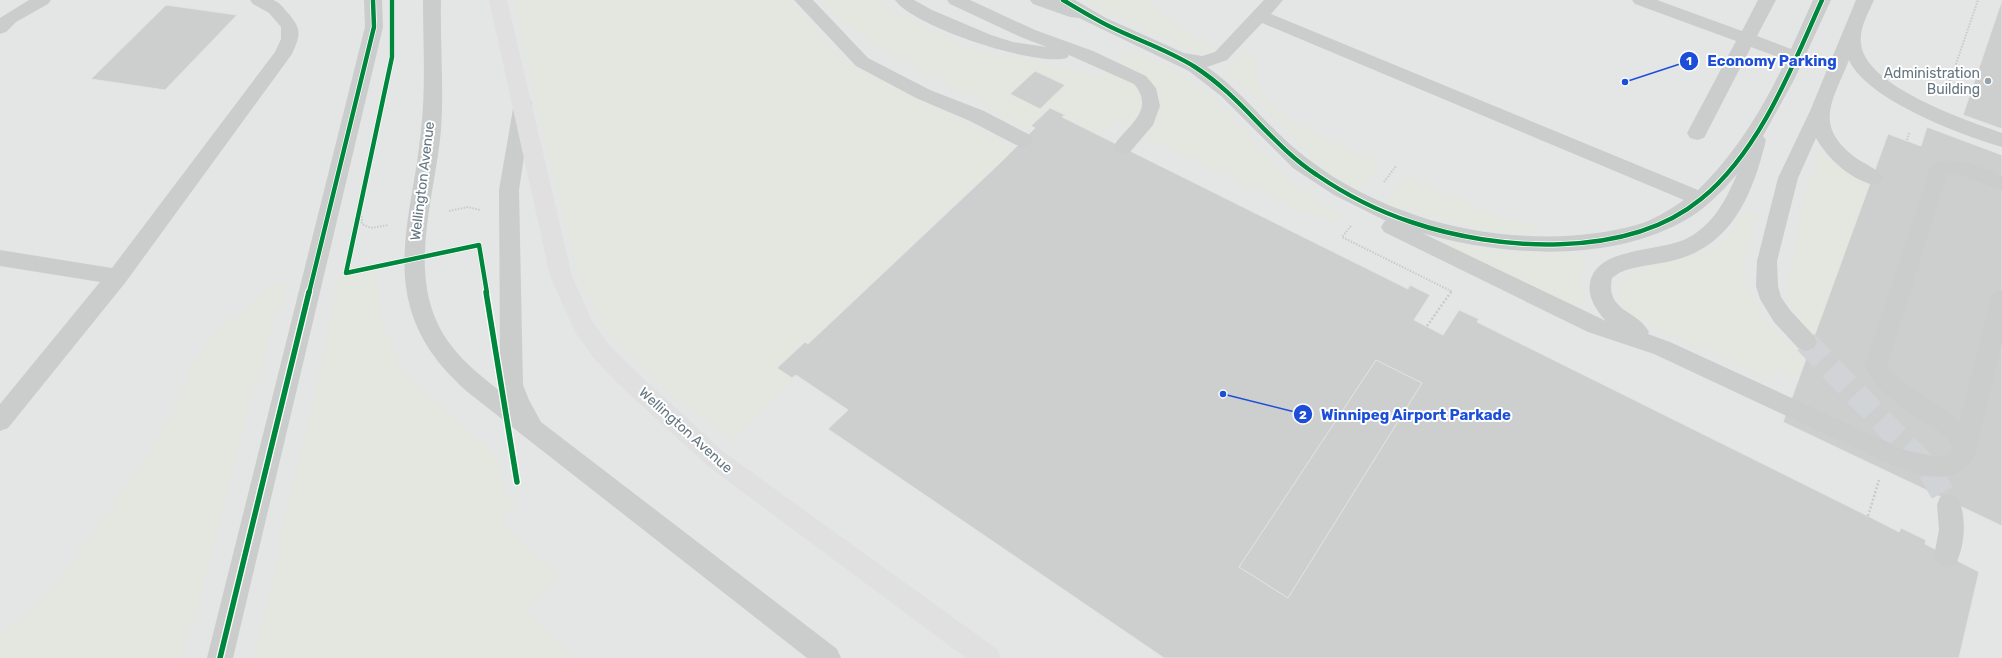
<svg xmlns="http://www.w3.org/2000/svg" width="2002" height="658" viewBox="0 0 2002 658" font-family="Rubik,sans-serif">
<rect width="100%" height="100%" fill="#f4f4f2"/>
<rect fill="#e4e5e5" x="0" y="0" width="2002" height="658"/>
<g fill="#e4e7e0">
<polygon points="513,0 789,0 839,54 857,67 1014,148 808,343 804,341 776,368 795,380 732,440 654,380 610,335 579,281"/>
<path d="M819,0H882L889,9L969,48L1068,68L1097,79L1128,49C1155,61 1177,71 1200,88C1239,118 1265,162 1304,192C1316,201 1330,208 1343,215L1338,222L1298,210L1116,122L1101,136L1072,120L1074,119L1050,107L1029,126L1031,132L993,112L967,94L894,57L860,35Z"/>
<polygon points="1081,0 1147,0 1179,28 1218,47 1208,53 1184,48"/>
<path d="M1242,54L1257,61C1253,86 1271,105 1288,119L1380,164L1359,190L1332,174L1321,165L1254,96L1226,73L1225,67L1234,62Z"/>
<path d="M1819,153H1823L1848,174L1871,183L1815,336C1803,324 1793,312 1789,296C1786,284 1791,268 1793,256C1800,221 1807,187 1819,153Z"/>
<path d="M1407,176L1504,220L1538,225L1540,232C1487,232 1436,220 1386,203Z"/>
<path d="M1745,210L1756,213C1751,231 1743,251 1744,270C1747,309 1779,335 1807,358L1799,379L1775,368L1770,380L1640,321C1624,306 1613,297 1626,275C1657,262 1711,258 1733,231C1738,225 1741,216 1745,210Z"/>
<path d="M1447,242C1491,251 1536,257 1581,254L1587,262C1578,276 1581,287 1585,302L1577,307L1445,245Z"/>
<polygon points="375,268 381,319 398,360 415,383 496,455 506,494 518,504 498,521 560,577 525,609 554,639 577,658 254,658 335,302 333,296 339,274"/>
<polygon points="287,283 281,305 275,313 183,658 0,658 0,634 26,614 51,590 71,564 146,456 179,402 179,392 186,383 188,369 219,329 252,305 260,292 276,284"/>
</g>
<g fill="#cdcfce" stroke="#e3e3e2">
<polygon points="2002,0 2002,129 1963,115"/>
<polygon points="166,5 237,15 165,90 91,79"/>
<polygon points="1035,71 1065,85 1040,109 1010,94"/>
<polygon points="1050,108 1065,115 1062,117 1408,289 1410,285 1430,295 1414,320 1443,335 1459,310 1479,319 1477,322 1868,516 1899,532 1901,528 1926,540 1925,544 1979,572 1959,658 1164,658 828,429 848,410 796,375 792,378 777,368 805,342 808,344 999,164 1035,128 1031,126"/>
<polygon points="1927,127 2002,155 2002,526 1783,422 1888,134 1921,146"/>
<polygon points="1376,360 1422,383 1288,598 1239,567"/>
</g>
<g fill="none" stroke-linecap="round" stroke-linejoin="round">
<polyline stroke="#d0d4d6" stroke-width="24" stroke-dasharray="24 12" stroke-linecap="butt" points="1806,342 1930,471 1949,505"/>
<g stroke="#cacaca" stroke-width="2" stroke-dasharray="1.5 1.5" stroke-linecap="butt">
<polyline points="1947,90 1978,0"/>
<polyline points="1907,140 1909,133"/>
<polyline points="1384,182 1396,166"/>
<polyline points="449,211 468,207 480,210"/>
<polyline points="361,213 362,224 371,228 388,225"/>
<polyline points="1351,226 1342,237 1451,291 1450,293"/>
</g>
<g stroke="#cacaca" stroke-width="2.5" stroke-dasharray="2 2" stroke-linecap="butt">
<polyline points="1427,326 1451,292"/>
<polyline points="1868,516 1879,480"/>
</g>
<g fill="#cbcdcd" fill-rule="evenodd">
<polygon points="29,0 51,0 48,4 16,22 6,32 0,34 0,18"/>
<path d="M250,0C257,0 266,0 273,0C279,2 283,7 287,12C302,29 301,34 292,54L125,283L8,428L0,431V404L100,282L0,266V250L112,268L275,52L281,39V27L269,13L253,4Z"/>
<polygon points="364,0 382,0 383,27 233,658 207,658 365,27"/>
<path d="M423,0H441C440,43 444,87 441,130C435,200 403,281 450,344C465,364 484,379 503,393L501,385L500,357L499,190L514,103L516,99L523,97L530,99L532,103L519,190L523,385L529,400L541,422L837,649L841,658H807L465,390C454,379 443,369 434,356C381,283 414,210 421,130C426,87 423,43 423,0Z"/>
<polygon points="794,0 813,0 868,58 930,90 984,111 1030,135 1033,140 1030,145 1023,147 1016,145 970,121 916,98 856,66"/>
<path d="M895,0H914L932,10L991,35L1013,42L1047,47L1023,38L950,4L947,0H970L1035,30L1093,51L1146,76L1156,88L1160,106L1153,125L1130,152L1123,154L1116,152L1113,147C1125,127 1157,111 1134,84L1069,55L1067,58C1036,67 914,27 895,0Z"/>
<path d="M1030,0H1075L1106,18L1184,53L1202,56L1215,52L1264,0H1283L1271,14L1698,190C1737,152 1763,108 1786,60L1751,47L1704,138L1697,140L1690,138L1687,133L1736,41L1635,4L1632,0H1657L1742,31L1758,0H1776L1757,36L1791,49L1813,0H1831L1794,80L1763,136L1766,140C1753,193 1733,245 1675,260C1657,265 1636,265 1619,273L1612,278C1605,312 1638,310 1649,332L1648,334L1670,342L1905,450L1932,456H1945L1953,448C1948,433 1928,425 1915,416C1895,403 1876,389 1865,367L1931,165C1954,154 1980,167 2002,176V191L1963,176L1947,174L1887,366L1907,385L1960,421L1991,298L1994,292L2002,290V343L1975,455C1958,490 1916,475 1889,464L1654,354L1588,332L1384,232L1381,227L1384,222L1386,221L1334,195L1293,168L1221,96L1189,71L1079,18L1070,17L1033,4ZM1262,23L1684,200C1669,210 1654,220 1636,225C1570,244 1482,238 1418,216C1379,203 1340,184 1308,159C1271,132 1245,93 1207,67L1227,60ZM1737,174C1727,198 1715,221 1693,235C1665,254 1597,244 1590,283C1587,297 1597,311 1606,321L1422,233C1501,256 1605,263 1680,223C1702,212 1721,193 1737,174Z"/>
<path d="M1856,0H1874C1868,14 1859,28 1861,44C1866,87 1966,120 2002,133V147C1961,135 1867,100 1849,60C1833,101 1812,125 1856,158C1865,164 1878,169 1883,178L1880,183L1873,185C1849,178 1828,159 1816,138L1798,178L1777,261L1778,286L1781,297L1790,310L1814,336L1817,342L1814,348L1806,351L1798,348L1774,322L1760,299L1756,286L1757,261L1778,178L1810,111Z"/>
<path d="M1949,494L1958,497C1967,518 1965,544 1956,564L1947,568L1938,564L1934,556L1939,530L1937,505L1940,497Z"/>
</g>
<polygon fill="#e0e0e0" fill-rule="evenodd" points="489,0 507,0 572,276 592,321 609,345 632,368 725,453 997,649 1001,658 966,658 709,467 616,382 593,357 575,332 550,276"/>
<g stroke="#fff" stroke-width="6">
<g id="cycleway-far1">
<polyline points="392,0 392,57 346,273 479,245 487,293"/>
<path d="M1063,0C1080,10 1096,20 1113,28C1140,41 1170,51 1195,67C1242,97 1271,145 1317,175C1346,195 1378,211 1411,222C1496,251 1627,260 1701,199C1760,151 1792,67 1822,0"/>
<polyline points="309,293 374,27 373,0"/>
</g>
</g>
<g stroke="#fff" stroke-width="8">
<g id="cycleway">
<polyline points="486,292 517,482"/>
<polyline points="220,658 309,292"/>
</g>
</g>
<use href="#cycleway-far1" stroke="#00873e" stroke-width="4.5"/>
<use href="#cycleway" stroke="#00873e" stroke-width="5.5"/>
</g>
<circle fill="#96a2a9" stroke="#fff" stroke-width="1.5" cx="1988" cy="81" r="4"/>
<g text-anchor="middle" stroke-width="4" stroke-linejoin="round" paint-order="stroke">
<g font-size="14" fill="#647682" stroke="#fff" text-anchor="end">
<text x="1980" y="78">Administration<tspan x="1980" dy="16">Building</tspan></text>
</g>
<g font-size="14" fill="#647682" stroke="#fff">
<text transform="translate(422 181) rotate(-83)" y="5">Wellington Avenue</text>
<text transform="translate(686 430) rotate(42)" y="5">Wellington Avenue</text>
</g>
</g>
<path fill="none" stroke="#1d4ed8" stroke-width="1.5" d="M1625 82L1689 61M1223 394L1303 414"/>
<g fill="#1d4ed8" stroke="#fff" stroke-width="1.5">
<circle cx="1625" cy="82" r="4"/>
<circle cx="1223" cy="394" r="4"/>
<circle cx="1689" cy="61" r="10"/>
<circle cx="1303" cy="414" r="10"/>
</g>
<g font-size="12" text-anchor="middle" font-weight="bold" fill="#fff">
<text x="1689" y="65">1</text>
<text x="1303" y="419">2</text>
</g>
<g font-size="15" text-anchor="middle" font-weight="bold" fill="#1d4ed8" stroke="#fff" stroke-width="4" stroke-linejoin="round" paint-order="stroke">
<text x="1772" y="66">Economy Parking</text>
<text x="1416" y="420">Winnipeg Airport Parkade</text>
</g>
</svg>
